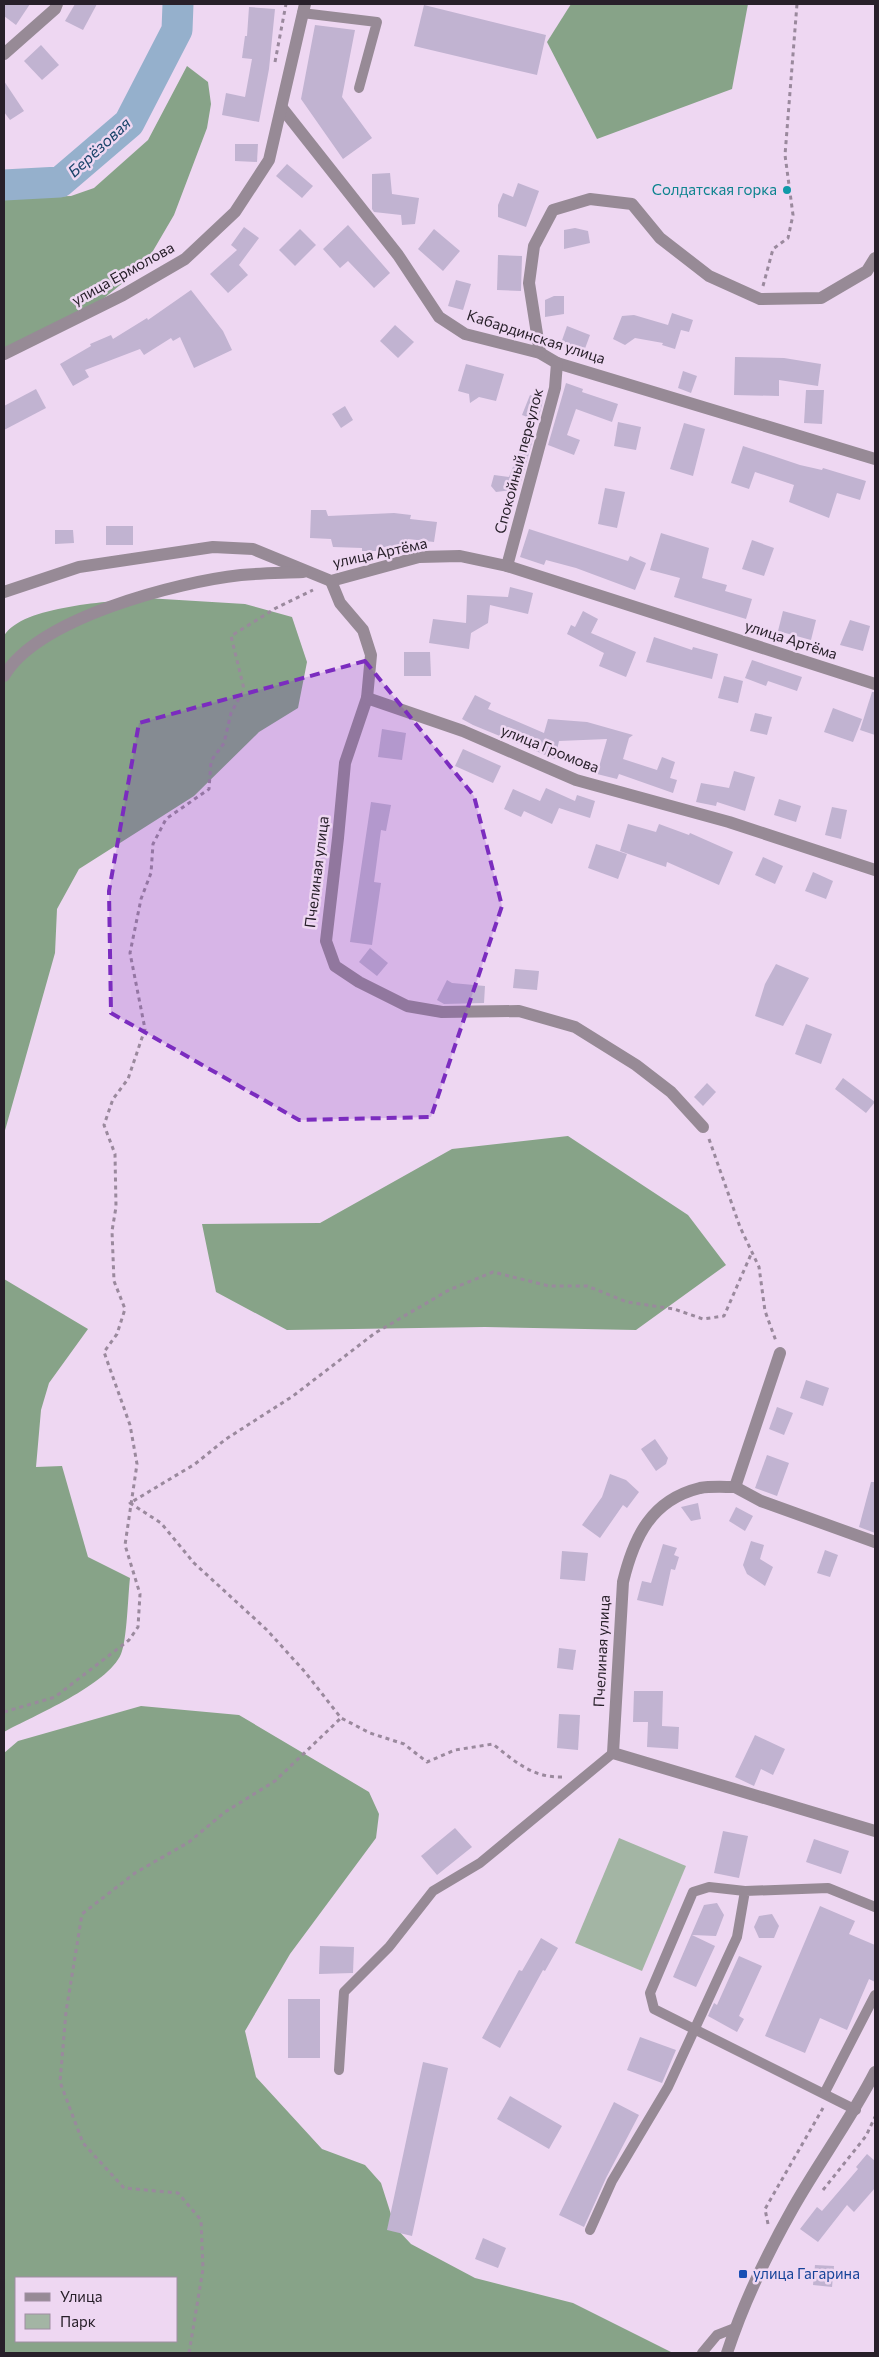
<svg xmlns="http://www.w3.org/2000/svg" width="879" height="2357" viewBox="0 0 879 2357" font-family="Commissioner,sans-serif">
<rect width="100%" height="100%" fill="#eed7f2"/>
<polygon fill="#a3b5a4" points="619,1838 686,1866 642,1971 575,1943"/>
<g fill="#87a388" fill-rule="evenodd">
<polygon points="571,4 748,4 732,89 597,139 547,42"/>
<polygon points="187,66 208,82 211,104 207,128 174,215 150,256 135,273 77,320 4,348 4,198 71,196 94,188 148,140"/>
<path d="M146,598L245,604L292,617L307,662L298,708L259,732L194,796L79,869L57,909L55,953L4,1134V636C22,605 112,602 146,598Z"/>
<polygon points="568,1136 688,1215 726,1265 636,1330 485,1327 287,1330 216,1292 202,1224 320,1223 452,1149"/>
<path d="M4,1279L88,1329L49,1383L41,1410L36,1467L62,1466L88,1557L130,1578C128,1595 127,1641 121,1654C108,1685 33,1716 4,1732Z"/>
<path d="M141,1706L239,1715L369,1792L379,1814L376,1838L290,1954L245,2031L256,2077L322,2149L365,2165L381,2183L395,2227L411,2244L475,2278L573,2303L673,2353H4V1753L18,1741ZM16,2278H176V2341H16Z"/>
</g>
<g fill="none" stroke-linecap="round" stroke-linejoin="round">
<polyline stroke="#95b0cc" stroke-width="31" points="4,185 60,182 129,123 177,30 178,4"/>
</g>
<g fill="#c1b3d1">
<polygon points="4,4 30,4 16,25 4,16"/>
<polygon points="75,4 97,4 83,30 65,21"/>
<polygon points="424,5 546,35 537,75 414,46"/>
<polygon points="249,7 275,9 269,69 259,122 222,115 226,93 245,97 252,59 242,58 245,36 247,36"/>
<polygon points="315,25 355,30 342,97 372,138 343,159 301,99"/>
<polygon points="41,45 59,65 42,80 24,61"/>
<polygon points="4,81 24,111 10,120 4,112"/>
<polygon points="235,144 258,144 257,162 235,161"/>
<polygon points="287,164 313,186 302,198 276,176"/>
<polygon points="390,173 392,194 419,198 415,224 402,225 401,215 374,212 372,209 372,174"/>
<polygon points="518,183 539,191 526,227 498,217 498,205 503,193 513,197"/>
<polygon points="348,225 390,273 374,288 348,261 340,268 323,249"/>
<polygon points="244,227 259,238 239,265 248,275 228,293 210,274 237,250 231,245"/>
<polygon points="575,228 588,231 590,243 564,249 564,230"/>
<polygon points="300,229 316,245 295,266 279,250"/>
<polygon points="434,229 460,251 443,271 418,249"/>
<polygon points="498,255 522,256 521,291 497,290"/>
<polygon points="456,280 471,284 463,310 448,306"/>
<polygon points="191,290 223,331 232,350 194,368 180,337 173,341 171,338 144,355 140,349 85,370 89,377 73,386 60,364 91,346 90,344 111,335 113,339 147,318 148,320"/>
<polygon points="554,296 564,296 564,314 545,317 545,300"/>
<polygon points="672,313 693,320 689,332 681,330 675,349 662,345 663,343 635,338 625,345 613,339 622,316 634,315 668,325"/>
<polygon points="395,325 414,342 398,358 380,341"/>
<polygon points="567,326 590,335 583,354 560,346"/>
<polygon points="735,357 784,358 821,364 818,386 779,380 779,396 734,395"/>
<polygon points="466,364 504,374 496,401 479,397 470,403 469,394 458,391"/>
<polygon points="683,371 697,376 691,393 678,388"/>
<polygon points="566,383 583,389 582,392 618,404 612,422 576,409 567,435 580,440 574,455 548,445"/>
<polygon points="36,389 46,408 4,430 4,406"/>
<polygon points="806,390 824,390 822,424 804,423"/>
<polygon points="530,395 543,400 538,421 522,415"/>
<polygon points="345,406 353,420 341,428 332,414"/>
<polygon points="618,422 641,427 636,450 614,446"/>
<polygon points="684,423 705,429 693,476 670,469"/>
<polygon points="525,436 533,439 519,489 496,492 491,486 494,475 509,477"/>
<polygon points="743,446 800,465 822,470 823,468 866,481 860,500 837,493 829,518 789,502 794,485 755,472 749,489 731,483"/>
<polygon points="605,488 625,492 617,528 598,524"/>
<polygon points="311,510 326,510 328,516 394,513 411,515 410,519 437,522 434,542 408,539 406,549 382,547 382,551 362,551 362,548 333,547 331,539 310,538"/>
<rect x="106" y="526" width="27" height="19"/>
<polygon points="529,529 628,561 630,556 646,563 635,590 576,568 546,560 544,565 520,557"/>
<polygon points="55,530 73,530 74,543 55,544"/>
<polygon points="661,533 709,548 702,578 727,585 725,591 752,599 746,619 674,597 680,578 650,570"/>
<polygon points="752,540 774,548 764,576 742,569"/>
<polygon points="510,587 533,593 528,614 490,605 488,623 471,633 469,649 429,643 433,619 466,623 467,595 508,597"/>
<polygon points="583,611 598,619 591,633 636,652 626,677 599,666 604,653 567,634 571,625 575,627"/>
<polygon points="783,611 816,620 811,640 778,631"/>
<polygon points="850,620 870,626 863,651 840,645"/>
<polygon points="654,637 692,650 693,647 718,654 712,679 646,662"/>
<polygon points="404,652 430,652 431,676 404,676"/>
<polygon points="752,660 802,677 797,691 768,681 766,686 745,678"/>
<polygon points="724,676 743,681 738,703 718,698"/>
<polygon points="872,692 875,692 875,735 860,730"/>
<polygon points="475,695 491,703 488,709 544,733 548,719 587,722 633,735 629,738 623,759 657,770 662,757 675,762 670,778 677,780 673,793 619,774 617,779 597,774 607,739 559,741 555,759 473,725 462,719"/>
<polygon points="833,708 862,719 853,742 824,732"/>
<polygon points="755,713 772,717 767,735 750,731"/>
<polygon points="382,729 406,733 402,760 378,757"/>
<polygon points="463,749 501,766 493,783 455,766"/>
<polygon points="734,771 755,777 745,811 717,802 716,806 696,802 701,783 729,788"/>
<polygon points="546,788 575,801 577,795 595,801 590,818 559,808 552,824 524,811 521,817 504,809 513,789 540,801"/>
<polygon points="779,799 801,806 796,822 774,815"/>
<polygon points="371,802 391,805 386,831 381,830 374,882 381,883 372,945 350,942"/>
<polygon points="832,807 847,810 841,839 825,835"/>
<polygon points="628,824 656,832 659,824 689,835 690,833 733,852 719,885 667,862 666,867 620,851"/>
<polygon points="596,844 627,854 618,879 588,868"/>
<polygon points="763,857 783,866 775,884 755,875"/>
<polygon points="813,872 833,881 826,899 805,891"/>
<polygon points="370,948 388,963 377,976 359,962"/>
<polygon points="776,964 809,978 783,1026 755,1016 765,984"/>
<polygon points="515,969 539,971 537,990 513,988"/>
<polygon points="447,980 452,983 485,986 484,1003 444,1004 437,1000"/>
<polygon points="806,1024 832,1034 821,1064 795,1054"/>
<polygon points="843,1078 875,1102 866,1113 835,1089"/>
<polygon points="707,1083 716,1092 703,1106 694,1097"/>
<polygon points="806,1380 829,1388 823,1406 800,1398"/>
<polygon points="777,1407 793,1413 784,1435 769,1429"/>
<polygon points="655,1439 668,1458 666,1464 656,1471 641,1449"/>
<polygon points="767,1455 789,1463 777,1496 755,1488"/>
<polygon points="610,1474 626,1480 639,1492 627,1508 623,1505 600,1538 582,1525 602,1497"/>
<polygon points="871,1482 875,1482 875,1533 859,1527"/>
<polygon points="698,1503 701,1519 691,1521 681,1507"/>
<polygon points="736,1507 753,1516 745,1531 729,1521"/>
<polygon points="751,1541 764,1545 760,1559 773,1567 765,1586 747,1574 743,1565"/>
<polygon points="663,1544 677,1548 674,1555 679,1557 675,1570 671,1569 663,1606 637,1600 642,1581 651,1583"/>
<polygon points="825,1550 838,1555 830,1577 817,1573"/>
<polygon points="562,1551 588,1553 585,1581 560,1579"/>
<polygon points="559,1648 576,1650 573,1670 557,1668"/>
<polygon points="634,1691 663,1691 662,1726 679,1727 678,1749 647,1747 648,1722 633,1722"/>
<polygon points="559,1714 580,1715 578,1750 557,1748"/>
<polygon points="755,1735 785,1749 773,1775 761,1769 754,1786 735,1777"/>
<polygon points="455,1828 472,1847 437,1875 421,1856"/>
<polygon points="723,1831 748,1836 739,1878 714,1873"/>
<polygon points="814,1839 849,1851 841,1874 806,1862"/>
<polygon points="717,1903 724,1915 716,1936 692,1935 715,1946 696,1987 673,1977 704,1905"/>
<polygon points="820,1906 855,1921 849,1934 875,1945 875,1982 869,1979 847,2030 820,2018 805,2053 765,2036"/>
<polygon points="772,1914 779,1926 774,1938 759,1938 754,1927 759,1916"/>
<polygon points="541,1938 558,1948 545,1971 543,1970 500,2048 482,2038 519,1970 522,1971"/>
<polygon points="320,1946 354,1947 353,1973 319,1974"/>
<polygon points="739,1956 762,1966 739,2016 744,2019 737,2032 708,2016 714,2003 717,2005"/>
<rect x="288" y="1999" width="32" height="59"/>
<polygon points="640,2037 676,2050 662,2083 627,2070"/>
<polygon points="423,2062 448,2068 412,2236 387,2230"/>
<polygon points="510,2096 562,2126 549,2149 497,2119"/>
<polygon points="614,2102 639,2115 606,2178 584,2227 559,2215"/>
<polygon points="867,2154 875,2161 875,2188 854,2212 847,2205 818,2242 800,2229 817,2207 822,2211 858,2169 856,2167"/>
<polygon points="483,2238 506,2248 498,2268 475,2259"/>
<polygon points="815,2265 834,2266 832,2287 813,2285"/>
</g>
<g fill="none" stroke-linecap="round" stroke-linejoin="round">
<g stroke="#9a899d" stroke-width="3" stroke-dasharray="4 4" stroke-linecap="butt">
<polyline points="275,62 286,4"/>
<polyline points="763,286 773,249 788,238 793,215 785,155 797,4"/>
<polyline points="709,1139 740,1227 759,1267 765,1311 776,1341"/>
<polyline points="4,1712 55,1697 129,1640 138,1627 140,1594 125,1545 137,1464 130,1425 104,1352 117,1334 125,1309 114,1281 112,1231 116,1207 115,1154 104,1125 113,1099 128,1079 145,1029 130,953 141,899 151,873 153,844 166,819 209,789 211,761 224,743 231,713 244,689 231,636 276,608 313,590"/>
<path d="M562,1777C533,1778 514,1761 493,1744L455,1750L427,1762L404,1744L370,1733L341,1718L305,1672L267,1630L194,1563L161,1523L130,1503L195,1464L226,1439L293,1396L375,1333L449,1290L493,1272L549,1286H587L627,1302L674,1309L703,1319L724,1316L752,1252"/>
<polyline points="823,2190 866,2136 875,2117"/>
<polyline points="768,2224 765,2209 823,2108"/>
<polyline points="189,2353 203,2269 201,2220 178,2193 124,2188 83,2143 60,2082 66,2012 82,1914 135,1873 189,1842 225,1812 275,1781 341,1718"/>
</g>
<g stroke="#978a96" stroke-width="10">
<polyline points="302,13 377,22 359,88"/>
<polyline points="745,1891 709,1887 693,1892 650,1993 654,2009 856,2110"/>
<polyline points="339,2070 344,1992 389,1947 433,1891 480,1863 613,1753"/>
<polyline points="825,2092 875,1995"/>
<polyline points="590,2230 612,2181 668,2087 737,1937 745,1891 828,1888 875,1907"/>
<polyline points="702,2353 717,2335 735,2328"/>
</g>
<g stroke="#978a96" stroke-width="12">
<polyline points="4,54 55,9 57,4"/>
<polyline points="282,108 398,255 439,317 465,334 540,353 557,363 875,459"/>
<polyline points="540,353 529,283 534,246 553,210 590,199 632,204 660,238 709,276 760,299 821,298 867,271 875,258"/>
<polyline points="4,354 123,295 185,259 235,212 269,160 305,4"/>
<polyline points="507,566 555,388 557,363"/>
<polyline points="331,581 340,603 363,630 371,655 367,698 345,763 338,838 326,941 335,966 359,982 407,1006 442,1012 519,1011 575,1027 636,1065 671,1092 703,1127"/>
<polyline points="4,592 79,567 213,547 253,549 331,581 419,557 460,556 507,566 875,684"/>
<path d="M4,676C38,618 177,582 241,575C262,573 282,573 303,572"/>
<polyline points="367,698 463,731 576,780 729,822 875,870"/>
<path d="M780,1353L735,1487C724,1487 711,1486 700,1488C651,1500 634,1537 623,1582L613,1753L875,1831"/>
<polyline points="735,1487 761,1501 875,1542"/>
</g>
<path stroke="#978a96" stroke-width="12" d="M727,2353C743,2304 767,2254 793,2208C819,2162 851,2119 875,2072"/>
</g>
<path fill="#7b2cbf" fill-opacity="0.2" stroke="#7b2cbf" stroke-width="4" stroke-dasharray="10 6" stroke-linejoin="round" d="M365,661L474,796L502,906L431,1117L299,1120L111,1013L109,891L139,723Z"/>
<circle fill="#0f9aa8" stroke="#eed7f2" stroke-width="2" cx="787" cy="190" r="5"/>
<rect fill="#1a4fb4" stroke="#eed7f2" stroke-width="2" x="738" y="2269" width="10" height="10" rx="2.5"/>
<g text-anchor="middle" stroke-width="5" stroke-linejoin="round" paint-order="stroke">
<g font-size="15" fill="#0d838f" stroke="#eed7f2" text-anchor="end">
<text x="777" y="195">Солдатская горка</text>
</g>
<g font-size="15" fill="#28202a" stroke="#eed7f2">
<text transform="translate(123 274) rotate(-29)" y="5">улица Ермолова</text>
<text transform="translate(536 337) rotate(18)" y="5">Кабардинская улица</text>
<text transform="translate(519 461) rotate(-75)" y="5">Спокойный переулок</text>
<text transform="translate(380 553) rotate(-12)" y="5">улица Артёма</text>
<text transform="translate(791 640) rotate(18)" y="5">улица Артёма</text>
<text transform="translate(550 749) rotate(22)" y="5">улица Громова</text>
<text transform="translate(317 872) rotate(-83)" y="5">Пчелиная улица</text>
<text transform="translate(602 1651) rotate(-87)" y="5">Пчелиная улица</text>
</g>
<g font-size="15" fill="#164399" stroke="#eed7f2" text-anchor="start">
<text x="753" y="2279">улица Гагарина</text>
</g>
<g font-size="16" font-style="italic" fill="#1a446a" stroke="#eed7f2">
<text transform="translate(99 147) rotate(-43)" y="6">Берёзовая</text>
</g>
</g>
<rect width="879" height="2357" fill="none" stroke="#28202a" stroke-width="10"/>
<rect x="15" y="2277" width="162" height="65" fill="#eed7f2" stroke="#9f8ea2"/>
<rect x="25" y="2293" width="25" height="8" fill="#978a96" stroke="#9f8ea2"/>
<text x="60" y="2302" font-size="15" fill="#28202a">Улица</text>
<rect x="25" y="2314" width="25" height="15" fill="#a3b5a4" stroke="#9f8ea2"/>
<text x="60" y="2327" font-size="15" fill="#28202a">Парк</text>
</svg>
